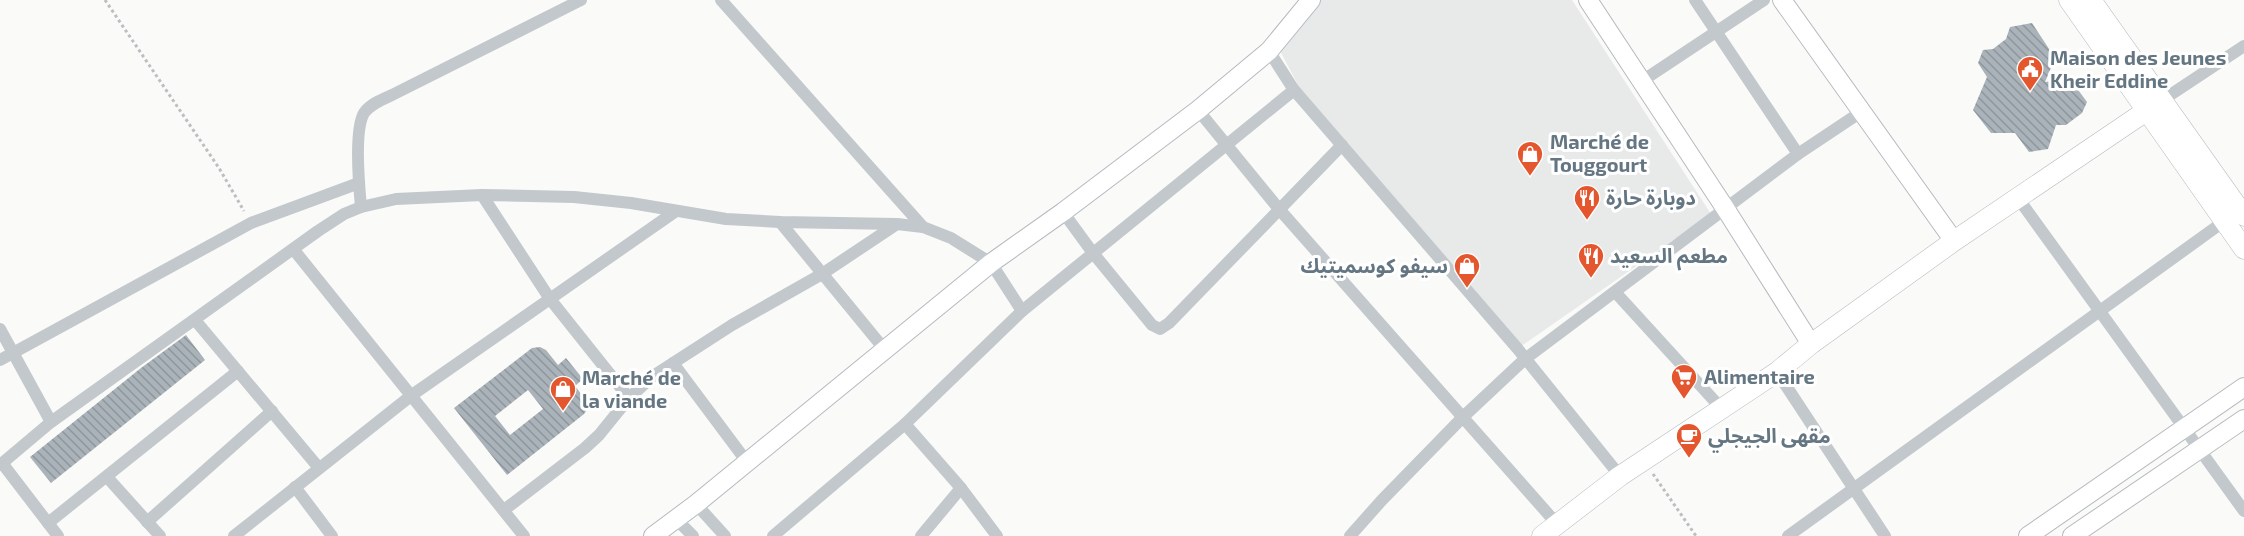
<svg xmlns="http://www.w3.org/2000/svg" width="2244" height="536" viewBox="0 0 2244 536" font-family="'Exo 2','Noto Sans Arabic',sans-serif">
<defs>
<pattern id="building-back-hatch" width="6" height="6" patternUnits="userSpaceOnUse" patternTransform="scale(1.5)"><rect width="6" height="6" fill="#aab3b9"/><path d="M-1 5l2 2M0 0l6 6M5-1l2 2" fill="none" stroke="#8e969c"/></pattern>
</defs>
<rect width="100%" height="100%" fill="#fafaf8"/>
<polygon fill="#e8e9e9" points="1312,0 1572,0 1711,214 1520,347 1305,98 1277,45"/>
<g fill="url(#building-back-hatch)" fill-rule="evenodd">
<polygon points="2032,23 2055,58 2045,82 2070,79 2087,102 2082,113 2066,125 2056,125 2048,149 2029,152 2015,133 1991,133 1973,110 1987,77 1978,63 1983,50 1993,49 2006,39 2010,27"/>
<polygon points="186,335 205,360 51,483 30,457 141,368"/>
<path d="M540,347L546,350L558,365L566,358L583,379L575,386L588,403V408L584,414L507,475L454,408L532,348ZM528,390L543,409L510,435L495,416Z"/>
</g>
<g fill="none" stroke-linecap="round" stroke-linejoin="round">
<g stroke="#b3babf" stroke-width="20">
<g id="secondary">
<polyline points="1588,0 1725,208 1811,344"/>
<polyline points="1782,0 1954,241"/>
<polyline points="653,536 696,504 991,263 1063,212 1198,110 1269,51 1311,0"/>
<polyline points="2028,536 2244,387"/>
<polyline points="2072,536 2244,419"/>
</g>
</g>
<g stroke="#b5babe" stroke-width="21">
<g id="primary">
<polyline points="2069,0 2244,249"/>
<polyline points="2091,0 2244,216"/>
<polyline points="1542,536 1620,476 1777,372 1811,344 1954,241 2161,101"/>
</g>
</g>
<g stroke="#bbbfc2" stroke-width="3" stroke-dasharray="3 3" stroke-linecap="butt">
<polyline points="105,0 219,168 244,211"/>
<polyline points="1653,474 1696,536"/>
</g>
<g stroke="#c3c8cc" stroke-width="12">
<polyline points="721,0 923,227"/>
<polyline points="1695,0 1798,154"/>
<polyline points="1269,51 1294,90 1517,348 1620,476"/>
<polyline points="1642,81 1764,0"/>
<polyline points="2161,101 2244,46"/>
<polyline points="1198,110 1279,209 1557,524"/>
<polyline points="482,195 550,299 629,398"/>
<polyline points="2018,198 2244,511"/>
<path d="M361,207C359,186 354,130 364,113C370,104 383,99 392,95L581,0"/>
<polyline points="1063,212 1093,253 1152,325 1160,329 1169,323 1342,145"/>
<polyline points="780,222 885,350"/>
<polyline points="294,250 524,536"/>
<polyline points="1616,293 1721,408"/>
<polyline points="1022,311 1294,90"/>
<polyline points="195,320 319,468"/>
<polyline points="0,329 51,422"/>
<polyline points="0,360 251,223 359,183"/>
<polyline points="673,363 747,462"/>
<polyline points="1777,372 1885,536"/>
<polyline points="905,424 961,488 997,536"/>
<polyline points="2,463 58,536"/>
<polyline points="0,465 51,422 318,231 344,214 361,207 396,199 482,195 574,197 631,203 726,219 780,222 897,224 923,227 951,238 991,263 1022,311 905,424 773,536"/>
<polyline points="107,477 160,536"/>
<polyline points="295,487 332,536"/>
<polyline points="696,504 725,536"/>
<polyline points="504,510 585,448 599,435 629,398 653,376 732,325 822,274 897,224"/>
<polyline points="676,519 693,536"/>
<polyline points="147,522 272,411"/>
<polyline points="48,523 238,371"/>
<polyline points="234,536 412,395 676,211"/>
<polyline points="921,536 961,488"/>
<polyline points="1350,536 1382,500 1463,417 1525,359 1798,154 1861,112"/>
<polyline points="1788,536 2230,217"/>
</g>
<use href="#secondary" stroke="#fff" stroke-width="18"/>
<use href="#primary" stroke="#fff" stroke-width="20"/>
</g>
<defs>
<g id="civic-pin" transform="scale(1.35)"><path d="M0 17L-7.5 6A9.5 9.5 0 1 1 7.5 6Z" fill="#e4572e" stroke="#fff"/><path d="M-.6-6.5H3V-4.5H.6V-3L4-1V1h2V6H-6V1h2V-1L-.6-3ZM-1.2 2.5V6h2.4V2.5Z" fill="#fff"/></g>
<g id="shop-pin" transform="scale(1.35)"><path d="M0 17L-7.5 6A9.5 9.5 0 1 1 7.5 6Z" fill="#e4572e" stroke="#fff"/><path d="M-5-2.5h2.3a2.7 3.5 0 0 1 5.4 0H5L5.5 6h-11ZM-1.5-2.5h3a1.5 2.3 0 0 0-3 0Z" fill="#fff"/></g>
<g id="restaurant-pin" transform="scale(1.35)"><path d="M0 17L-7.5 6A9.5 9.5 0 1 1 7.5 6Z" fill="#e4572e" stroke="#fff"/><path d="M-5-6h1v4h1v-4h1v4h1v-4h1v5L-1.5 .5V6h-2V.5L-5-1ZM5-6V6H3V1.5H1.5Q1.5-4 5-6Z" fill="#fff"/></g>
<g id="supermarket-pin" transform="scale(1.35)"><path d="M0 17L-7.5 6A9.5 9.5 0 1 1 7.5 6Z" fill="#e4572e" stroke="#fff"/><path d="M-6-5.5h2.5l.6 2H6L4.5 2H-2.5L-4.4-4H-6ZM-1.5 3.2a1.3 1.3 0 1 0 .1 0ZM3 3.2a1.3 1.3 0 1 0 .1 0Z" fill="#fff"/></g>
<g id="cafe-pin" transform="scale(1.35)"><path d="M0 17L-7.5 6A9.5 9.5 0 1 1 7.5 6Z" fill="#e4572e" stroke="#fff"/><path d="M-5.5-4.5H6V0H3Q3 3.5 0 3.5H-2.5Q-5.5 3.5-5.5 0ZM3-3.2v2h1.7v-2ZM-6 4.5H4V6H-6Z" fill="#fff"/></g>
</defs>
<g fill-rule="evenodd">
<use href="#civic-pin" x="2030" y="69"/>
<use href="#shop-pin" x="1530" y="154"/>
<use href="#restaurant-pin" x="1587" y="198"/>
<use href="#restaurant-pin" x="1591" y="256"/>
<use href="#shop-pin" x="1467" y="266"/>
<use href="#supermarket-pin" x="1684" y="377"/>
<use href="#shop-pin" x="563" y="389"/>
<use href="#cafe-pin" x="1689" y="436"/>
</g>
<g text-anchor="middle" stroke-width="6" stroke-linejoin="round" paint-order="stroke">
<g font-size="20" font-weight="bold" fill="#657683" stroke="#fff" text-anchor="start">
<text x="2050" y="65">Maison des Jeunes<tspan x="2050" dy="23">Kheir Eddine</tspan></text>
<text x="1550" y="149">Marché de<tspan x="1550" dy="23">Touggourt</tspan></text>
<text x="1606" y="205">دوبارة حارة</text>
<text x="1610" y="263">مطعم السعيد</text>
<text x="1448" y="273" text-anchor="end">سيفو كوسميتيك</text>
<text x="1704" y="384">Alimentaire</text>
<text x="582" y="385">Marché de<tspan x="582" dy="23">la viande</tspan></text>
<text x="1708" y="443">مقهى الجيجلي</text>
</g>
</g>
</svg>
